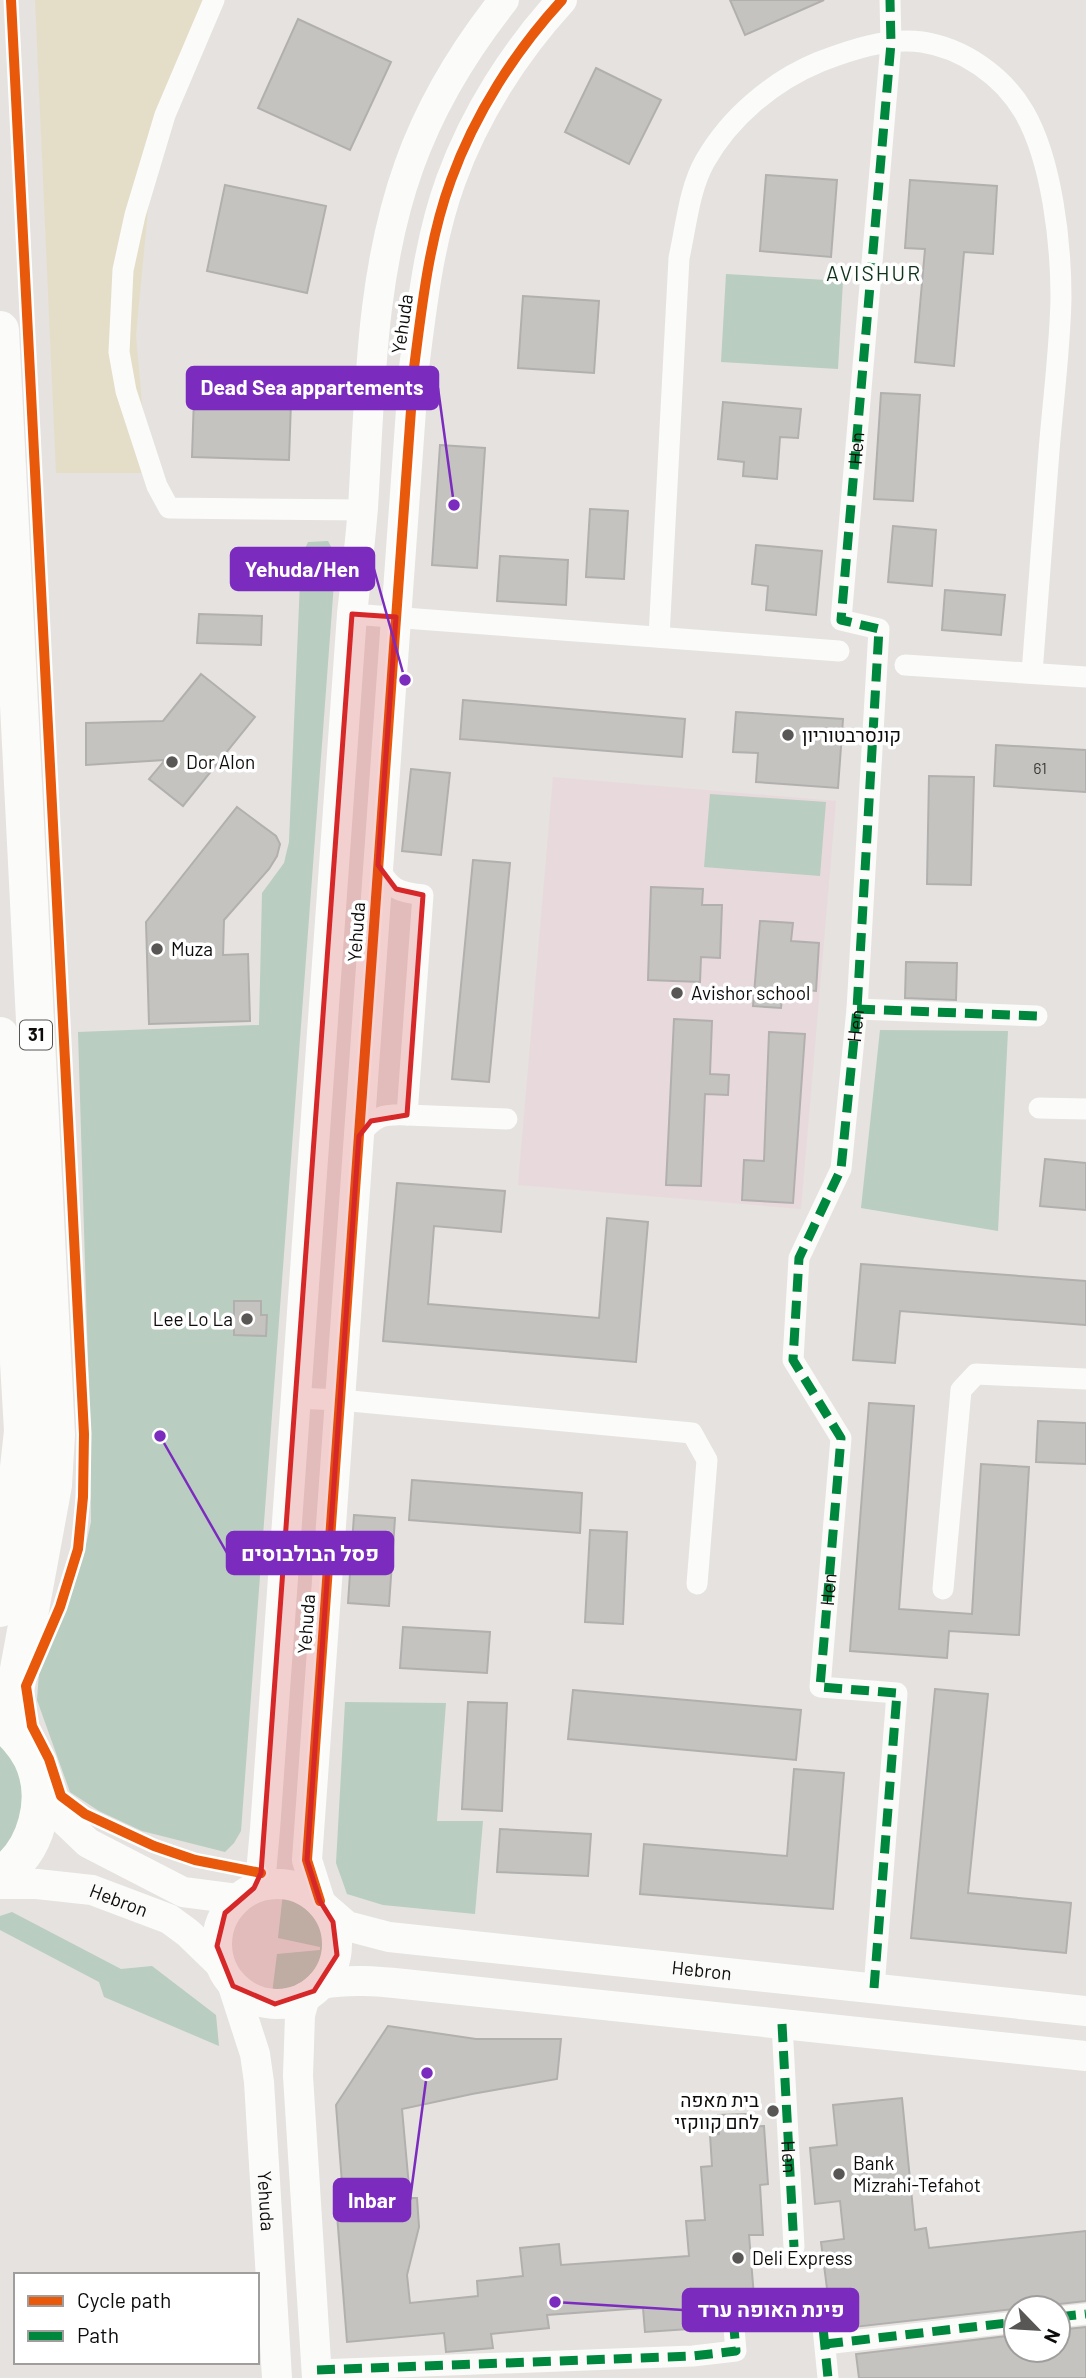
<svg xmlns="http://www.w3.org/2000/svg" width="1086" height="2378" viewBox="0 0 1086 2378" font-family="Barlow,Heebo,sans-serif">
<rect width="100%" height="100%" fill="#e5e2df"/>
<polygon fill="#e8d9dd" points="553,777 836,801 801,1209 518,1185"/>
<g fill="#b9cdc1">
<polygon points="726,274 843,281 838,369 721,362"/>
<polygon points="328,541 336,556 241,1831 234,1843 225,1852 142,1831 99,1811 70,1792 37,1700 39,1673 65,1611 83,1558 91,1522 90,1427 78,1032 259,1025 262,893 284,863 289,842 301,558 308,542"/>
<polygon points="710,794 826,802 820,876 704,867"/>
<polygon points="880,1030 1008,1031 998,1231 861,1208"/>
<polygon points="345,1702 446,1703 437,1821 483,1821 475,1914 383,1905 347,1894 336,1863"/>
<polygon points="0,1738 10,1748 29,1804 0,1862"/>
<path d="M283,1893C347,1912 338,1987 272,1994L277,1954L320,1950V1947L278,1938Z"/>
<polygon points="12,1912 121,1969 152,1966 216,2015 219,2046 104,1997 99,1982 0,1930 0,1916"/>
</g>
<polygon fill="#e4dec8" points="35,0 216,0 150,189 136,335 148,473 56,473"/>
<g fill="#c5c3c0" stroke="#b2b0ae" stroke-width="2">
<polygon points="730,0 824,0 745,35"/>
<polygon points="298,19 391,62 350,150 258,108"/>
<polygon points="596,68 661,100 629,164 565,132"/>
<polygon points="766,175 837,180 831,257 760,251"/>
<polygon points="910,180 997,186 993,254 964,252 954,366 915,362 925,249 905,248"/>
<polygon points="225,185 326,206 307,293 207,271"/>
<polygon points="523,296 599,301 594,373 518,368"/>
<polygon points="195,368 292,372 289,460 192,457"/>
<polygon points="881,393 920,395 913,501 874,499"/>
<polygon points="723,402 801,409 798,438 780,437 777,479 743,476 744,462 718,459"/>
<polygon points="440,445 485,448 477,568 432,565"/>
<polygon points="590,509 628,511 624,579 586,577"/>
<polygon points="893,526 936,530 932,586 888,582"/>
<polygon points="756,545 822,551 816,615 766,610 768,586 752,584"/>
<polygon points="500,556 568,560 566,605 497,601"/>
<polygon points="945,590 1005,595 1001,635 942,630"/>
<polygon points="199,614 262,616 261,645 197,643"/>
<polygon points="201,674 255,717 183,806 149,779 165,760 86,765 86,723 163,721"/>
<polygon points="463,700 685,719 682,757 460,739"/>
<polygon points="736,712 843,719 838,788 756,782 758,753 733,752"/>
<polygon points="996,745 1086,750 1086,792 994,786"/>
<polygon points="411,769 450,773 441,855 402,851"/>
<polygon points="929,776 974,777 971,885 927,884"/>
<polygon points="237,807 276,836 280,844 277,856 269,869 224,920 223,955 248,954 250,1021 149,1024 146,922"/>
<polygon points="473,860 510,863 489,1082 452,1079"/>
<polygon points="651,887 703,889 702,905 722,905 720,958 701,957 700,982 648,980"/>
<polygon points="760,921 793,923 791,941 819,943 816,991 783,988 781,1008 753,1006"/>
<polygon points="906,962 957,963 956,1000 905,998"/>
<polygon points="674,1019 712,1021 710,1074 729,1075 728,1095 705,1094 701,1186 666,1185"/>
<polygon points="769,1032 805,1034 793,1203 742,1200 744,1160 764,1161"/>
<polygon points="1045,1159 1086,1163 1086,1210 1040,1206"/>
<polygon points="397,1183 505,1191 501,1232 434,1226 428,1304 599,1318 607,1218 648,1222 636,1362 383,1341"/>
<polygon points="861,1264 1086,1281 1086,1325 900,1311 895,1363 853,1360"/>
<polygon points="234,1301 261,1301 261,1315 267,1315 266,1336 234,1335"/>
<polygon points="869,1403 914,1406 899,1609 972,1614 981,1464 1029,1467 1019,1635 949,1631 947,1658 850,1651"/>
<polygon points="1038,1421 1086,1423 1086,1464 1036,1462"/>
<polygon points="412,1480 582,1493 580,1533 409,1520"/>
<polygon points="354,1515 395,1518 389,1606 348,1603"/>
<polygon points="590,1530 627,1532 623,1624 585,1622"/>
<polygon points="403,1627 490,1632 487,1673 400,1668"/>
<polygon points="935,1689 988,1694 968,1893 1071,1903 1066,1953 911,1938"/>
<polygon points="573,1690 801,1710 796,1760 568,1739"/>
<polygon points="468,1702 507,1703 502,1811 462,1809"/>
<polygon points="794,1769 844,1773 833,1909 640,1894 644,1844 787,1856"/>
<polygon points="500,1829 591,1834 588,1876 497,1872"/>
<polygon points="388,2026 476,2039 561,2039 557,2079 472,2094 402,2109 410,2198 417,2198 419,2227 407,2275 410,2303 478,2296 477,2281 523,2276 520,2248 559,2244 561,2265 689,2256 686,2221 705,2220 701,2167 712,2166 710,2135 719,2134 718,2115 746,2114 747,2127 764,2126 768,2184 760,2185 763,2235 749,2235 754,2297 702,2301 704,2328 645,2332 643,2308 547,2315 549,2328 491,2334 493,2348 446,2352 444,2333 347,2342 335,2189 342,2183 336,2105"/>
<polygon points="902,2098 915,2230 926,2228 929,2248 1086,2231 1086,2301 836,2329 834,2305 828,2296 821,2242 844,2239 840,2201 815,2204 810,2148 837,2145 833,2105"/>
<polygon points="1086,2327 1086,2378 859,2378 856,2354 1016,2335 1016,2350 1058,2350 1058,2330"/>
</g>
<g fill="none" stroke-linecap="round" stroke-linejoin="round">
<g stroke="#fbfbfa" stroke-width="21">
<polyline points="214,0 165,115 135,215 123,270 119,352 126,391 157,486 169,508 363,510"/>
<polyline points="352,614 839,651"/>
<path d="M659,637L679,258C686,227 689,189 705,161C730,117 773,81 819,62C850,50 888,37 922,42C963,48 1003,76 1024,112C1052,160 1061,243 1061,298C1060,349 1053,401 1049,451C1043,525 1038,599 1032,673"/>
<polyline points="905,665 1086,677"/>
<polyline points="857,1009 1037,1016"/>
<polyline points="1039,1108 1086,1109"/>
<polyline points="407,1115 507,1119"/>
<path d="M359,1136C375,1116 382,1114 407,1115L423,895C398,892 389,889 378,865"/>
<polyline points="296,1398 340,1400 692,1433 707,1460 697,1584"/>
<polyline points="943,1589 961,1390 976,1374 1086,1379"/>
<path id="s1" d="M874,1988L897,1693L820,1687L841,1438L793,1360L799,1258L841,1169L857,1009L879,629L841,620L891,43L890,0"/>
<path id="s2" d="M782,2024L794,2247"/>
<polyline points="1058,2317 1086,2314"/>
<polyline points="825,2344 1016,2322"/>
<polyline points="317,2370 693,2356 736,2351 733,2317 821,2307 828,2378"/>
</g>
<g stroke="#fbfbfa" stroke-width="30">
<polyline points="40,1785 65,1821 88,1843 183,1892 237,1899"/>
<circle cx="277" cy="1944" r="60"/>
<path id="s3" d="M0,1884H37L92,1890L169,1919L188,1933L220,1964"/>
<path d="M254,1888L261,1873L265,1829L352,614C356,579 360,543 363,508C370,393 370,275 409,166C430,107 465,49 504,0"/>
<path d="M320,1901L307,1860L414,368C422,305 429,240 451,180C475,114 515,51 562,0"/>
<path id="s4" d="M325,1907L347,1926L389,1937L1086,2011"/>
<path d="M322,1984C349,1979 376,1981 404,1984L1086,2056"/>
<path id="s5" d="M233,1986L255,2054L259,2082L277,2378"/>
<polyline points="305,1997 300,2015 298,2076 317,2378"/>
</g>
<g stroke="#fbfbfa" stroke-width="38">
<polyline points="0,330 56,1435 53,1485 15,1691 19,1737"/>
<polyline points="0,1036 23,1431 6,1586 0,1608"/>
<path d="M0,1720C13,1732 24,1742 32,1758C51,1798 37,1852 0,1876"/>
</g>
<g stroke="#00873e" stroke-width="9" stroke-dasharray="18 9" stroke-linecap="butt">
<polyline points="857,1009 1037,1016"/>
<polyline points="874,1988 897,1693 820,1687 841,1438 793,1360 799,1258 841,1169 857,1009 879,629 841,620 891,43 890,0"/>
<polyline points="782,2024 794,2247"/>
<polyline points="1058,2317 1086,2314"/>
<polyline points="825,2344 1016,2322"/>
<polyline points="317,2370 693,2356 736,2351 733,2317 821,2307 828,2378"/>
</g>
<g stroke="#fff" stroke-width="15">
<g id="cycleway">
<polyline points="11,0 84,1434 83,1497 78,1549 60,1607 26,1686 32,1726 49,1759 61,1796 85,1814 154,1846 195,1860 261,1873"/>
<path d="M320,1901L307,1860L414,368C422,305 429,240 451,180C475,114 515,51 562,0"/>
</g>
</g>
<use href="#cycleway" stroke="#e8590c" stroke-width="10"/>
</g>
<path fill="#d62828" fill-opacity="0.2" stroke="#d62828" stroke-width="5" stroke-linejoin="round" d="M352,614L396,617L378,865L396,889L423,895L407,1115L371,1121L359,1136L307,1860L320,1901L333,1922L337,1955L314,1991L275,2004L233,1986L217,1946L225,1913L254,1888L261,1873Z"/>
<g fill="#595755" stroke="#fff" stroke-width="2.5">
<circle cx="788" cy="735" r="7"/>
<circle cx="172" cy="762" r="7"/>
<circle cx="157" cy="949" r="7"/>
<circle cx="677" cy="993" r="7"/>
<circle cx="247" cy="1319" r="7"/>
<circle cx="773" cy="2111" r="7"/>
<circle cx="839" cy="2174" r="7"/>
<circle cx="738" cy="2258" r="7"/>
</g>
<g text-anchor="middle" stroke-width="7" stroke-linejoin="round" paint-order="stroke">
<g font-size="16" fill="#3c3a38">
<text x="1040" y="774">61</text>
</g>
<rect fill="#fff" stroke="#565554" stroke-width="2" x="20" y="1020.5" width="32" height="29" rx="5"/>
<g font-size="18" font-weight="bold" fill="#0e0c0a">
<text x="36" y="1041">31</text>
</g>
<g font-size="19" fill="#0e0c0a" stroke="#fff">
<text transform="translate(402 324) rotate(-82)" y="7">Yehuda</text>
<text dy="7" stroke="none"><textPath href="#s1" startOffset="1668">Hen</textPath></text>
<text transform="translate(356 932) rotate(-86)" y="7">Yehuda</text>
<text dy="7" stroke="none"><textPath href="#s1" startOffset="1059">Hen</textPath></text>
<text dy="7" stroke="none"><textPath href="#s1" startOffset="471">Hen</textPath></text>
<text transform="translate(306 1624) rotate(-86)" y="7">Yehuda</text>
<text dy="7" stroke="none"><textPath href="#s3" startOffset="121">Hebron</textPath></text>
<text dy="7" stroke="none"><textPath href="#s4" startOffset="387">Hebron</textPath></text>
<text dy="7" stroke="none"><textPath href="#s2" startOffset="133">Hen</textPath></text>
<text dy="7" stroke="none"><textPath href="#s5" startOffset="219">Yehuda</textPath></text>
</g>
<g font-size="19" fill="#0e0c0a" stroke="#fff" text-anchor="start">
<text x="802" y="742">קונסרבטוריון</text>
<text x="186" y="769">Dor Alon</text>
<text x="171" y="956">Muza</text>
<text x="691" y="1000">Avishor school</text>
<text x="233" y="1326" text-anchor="end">Lee Lo La</text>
<text x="759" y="2107" text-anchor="end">בית מאפה<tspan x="759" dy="22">לחם קווקזי</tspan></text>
<text x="853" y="2170">Bank<tspan x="853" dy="22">Mizrahi-Tefahot</tspan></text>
<text x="752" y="2265">Deli Express</text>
</g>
<g font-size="21" letter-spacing="2" fill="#0f331b" stroke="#fff">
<text x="874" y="281">AVISHUR</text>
</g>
</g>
<path fill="none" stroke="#7b2cbf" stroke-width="2.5" d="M454 505L438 388M405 680L374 569M160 1436L227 1553M427 2073L410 2200M555 2302L683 2310"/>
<g fill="#7b2cbf" stroke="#fff" stroke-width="2.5">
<circle cx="454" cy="505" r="7"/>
<circle cx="405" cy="680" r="7"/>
<circle cx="160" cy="1436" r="7"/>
<circle cx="427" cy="2073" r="7"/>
<circle cx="555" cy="2302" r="7"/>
</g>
<g fill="#7b2cbf" stroke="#7b2cbf" stroke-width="2.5">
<rect x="187" y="367" width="251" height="42" rx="7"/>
<rect x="231" y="548" width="143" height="42" rx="7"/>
<rect x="227" y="1532" width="166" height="42" rx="7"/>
<rect x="334" y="2179" width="76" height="42" rx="7"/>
<rect x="683" y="2289" width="175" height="42" rx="7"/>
</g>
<g font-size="21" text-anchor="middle" font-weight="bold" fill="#fff">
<text x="312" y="395">Dead Sea appartements</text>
<text x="302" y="577">Yehuda/Hen</text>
<text x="310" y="1561">פסל הבולבוסים</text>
<text x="372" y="2208">Inbar</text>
<text x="771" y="2317">פינת האופה ערד</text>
</g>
<rect x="14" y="2273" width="245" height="91" fill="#ffffff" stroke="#9f9e9d" stroke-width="2"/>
<rect x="28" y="2296" width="35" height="10" fill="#e8590c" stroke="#9f9e9d" stroke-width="2"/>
<text x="77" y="2308" font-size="21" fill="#0e0c0a">Cycle path</text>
<rect x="28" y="2331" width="35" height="10" fill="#00873e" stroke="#9f9e9d" stroke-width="2"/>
<text x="77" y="2343" font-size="21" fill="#0e0c0a">Path</text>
<g transform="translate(1037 2329) rotate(115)"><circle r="33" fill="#ffffff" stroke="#9f9e9d" stroke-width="2"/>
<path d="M0-5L12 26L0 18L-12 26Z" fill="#595755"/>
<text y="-10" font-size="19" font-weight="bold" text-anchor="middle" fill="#0e0c0a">N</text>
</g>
</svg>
